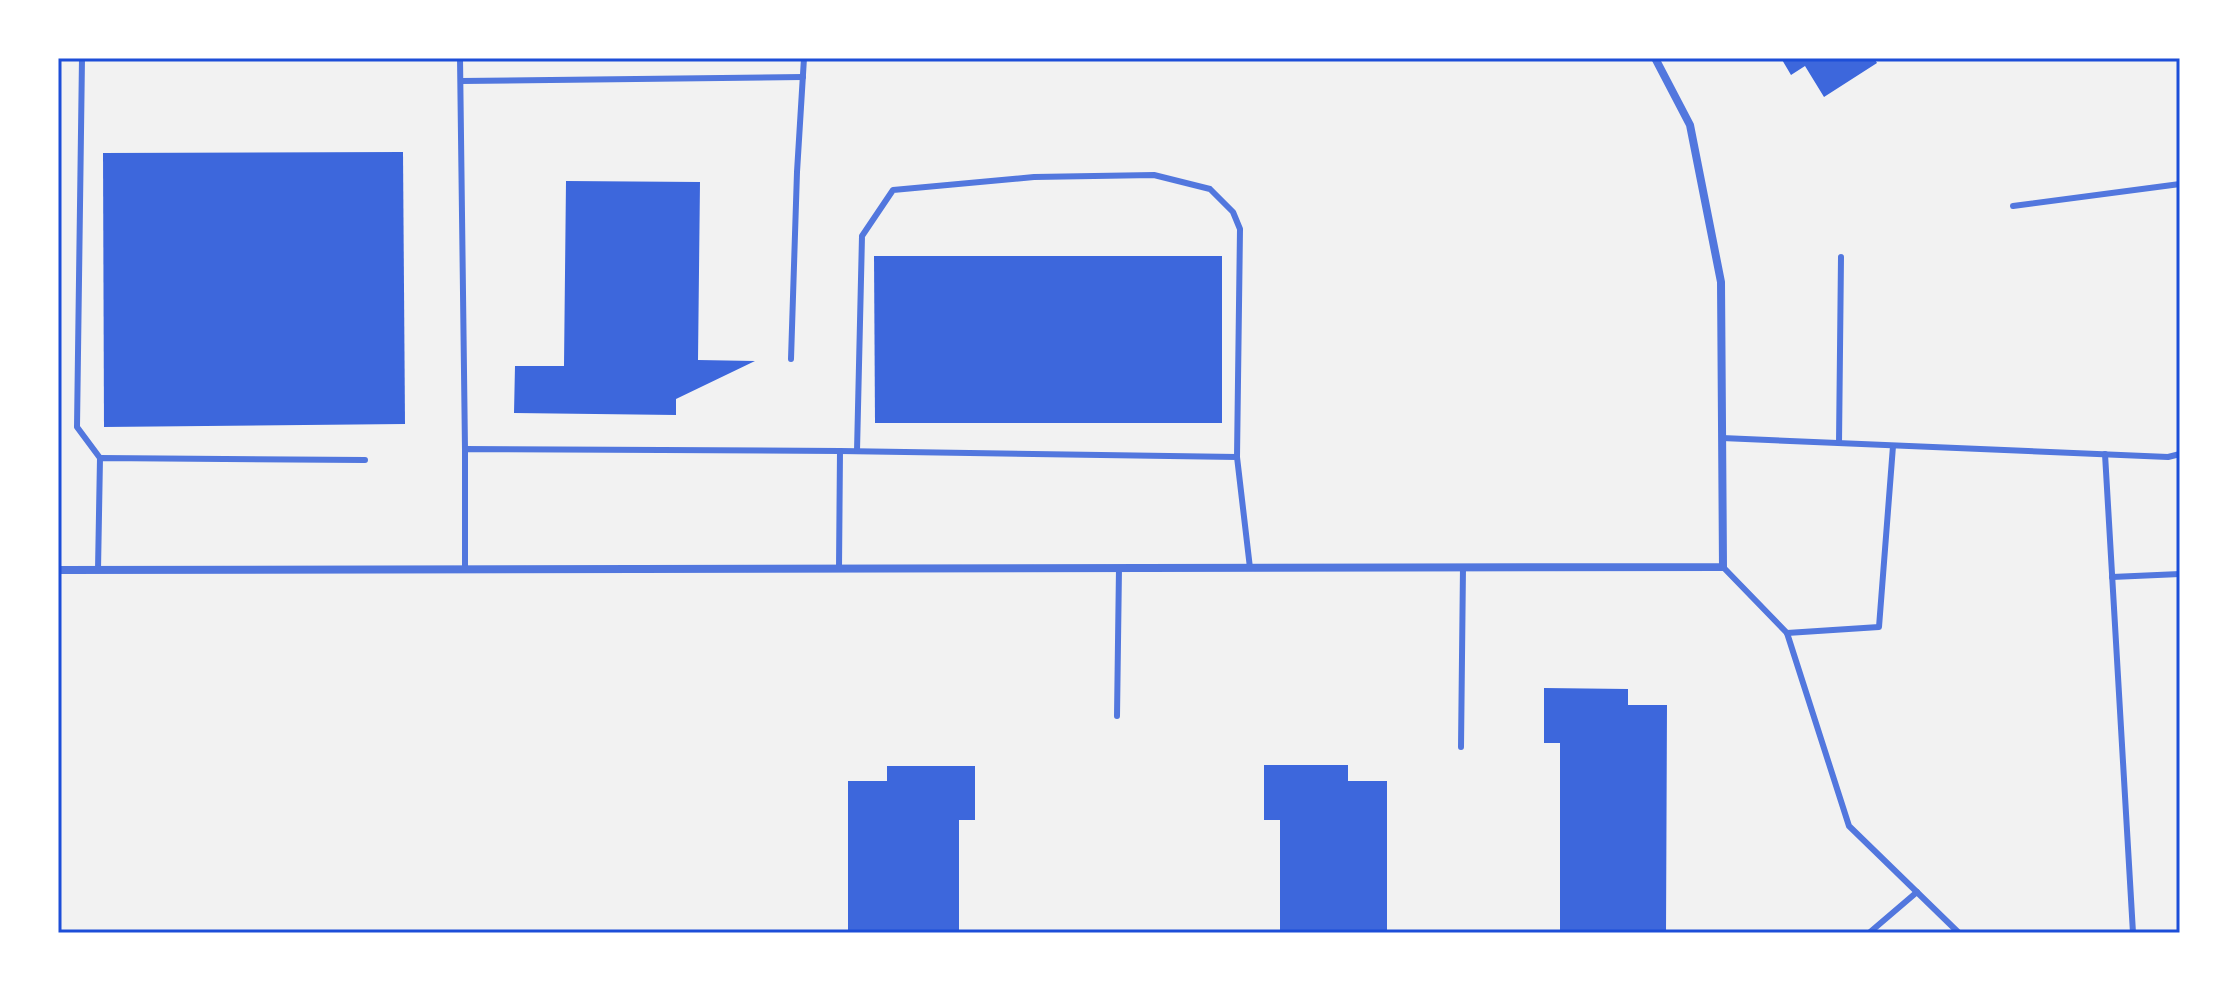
<svg xmlns="http://www.w3.org/2000/svg" width="2238" height="991" viewBox="0 0 2238 991" font-family="Signika,sans-serif">
<rect width="100%" height="100%" fill="#f2f2f2"/>
<g fill="#3d67dc">
<polygon points="1781,58 1874,58 1877,63 1824,97 1805,66 1791,75"/>
<polygon points="403,152 405,424 104,427 103,153"/>
<polygon points="566,181 700,182 698,360 755,361 676,399 676,415 514,413 515,366 564,366"/>
<polygon points="874,256 1222,256 1222,423 875,423"/>
<polygon points="1544,688 1628,689 1628,705 1667,705 1666,933 1560,933 1560,743 1544,743"/>
<polygon points="1264,765 1348,765 1348,781 1387,781 1387,933 1280,933 1280,820 1264,820"/>
<polygon points="887,766 975,766 975,820 959,820 959,933 848,933 848,781 887,781"/>
</g>
<g fill="none" stroke-linecap="round" stroke-linejoin="round">
<g stroke="#5277de" stroke-width="6">
<polyline points="82,58 77,427 100,458"/>
<polyline points="460,58 465,449"/>
<polyline points="461,81 803,77"/>
<polyline points="2013,206 2180,184"/>
<polyline points="791,359 797,172 804,58"/>
<polyline points="1722,438 2168,457 2180,454"/>
<polyline points="1839,443 1841,257"/>
<polyline points="840,451 1237,457 1250,568"/>
<polyline points="857,451 862,236 893,190 1034,177 1154,175 1210,189 1233,212 1240,229 1237,457"/>
<polyline points="2105,454 2133,933"/>
<polyline points="1723,567 1787,633 1849,826 1959,933"/>
<polyline points="98,570 100,458 365,460"/>
<polyline points="465,570 465,449 840,451 839,568"/>
<polyline points="2112,577 2180,574"/>
<polyline points="1787,633 1879,627 1893,446"/>
<polyline points="1117,716 1119,568"/>
<polyline points="1461,747 1463,567"/>
<polyline points="1869,933 1917,892"/>
</g>
<polyline stroke="#5277de" stroke-width="8" points="58,570 1723,567 1721,282 1690,125 1655,58"/>
</g>
<rect width="2238" height="991" fill="none" stroke="#ffffff" stroke-width="120"/>
<rect x="60" y="60" width="2118" height="871" fill="none" stroke="#1d4ed8" stroke-width="3"/>
</svg>
